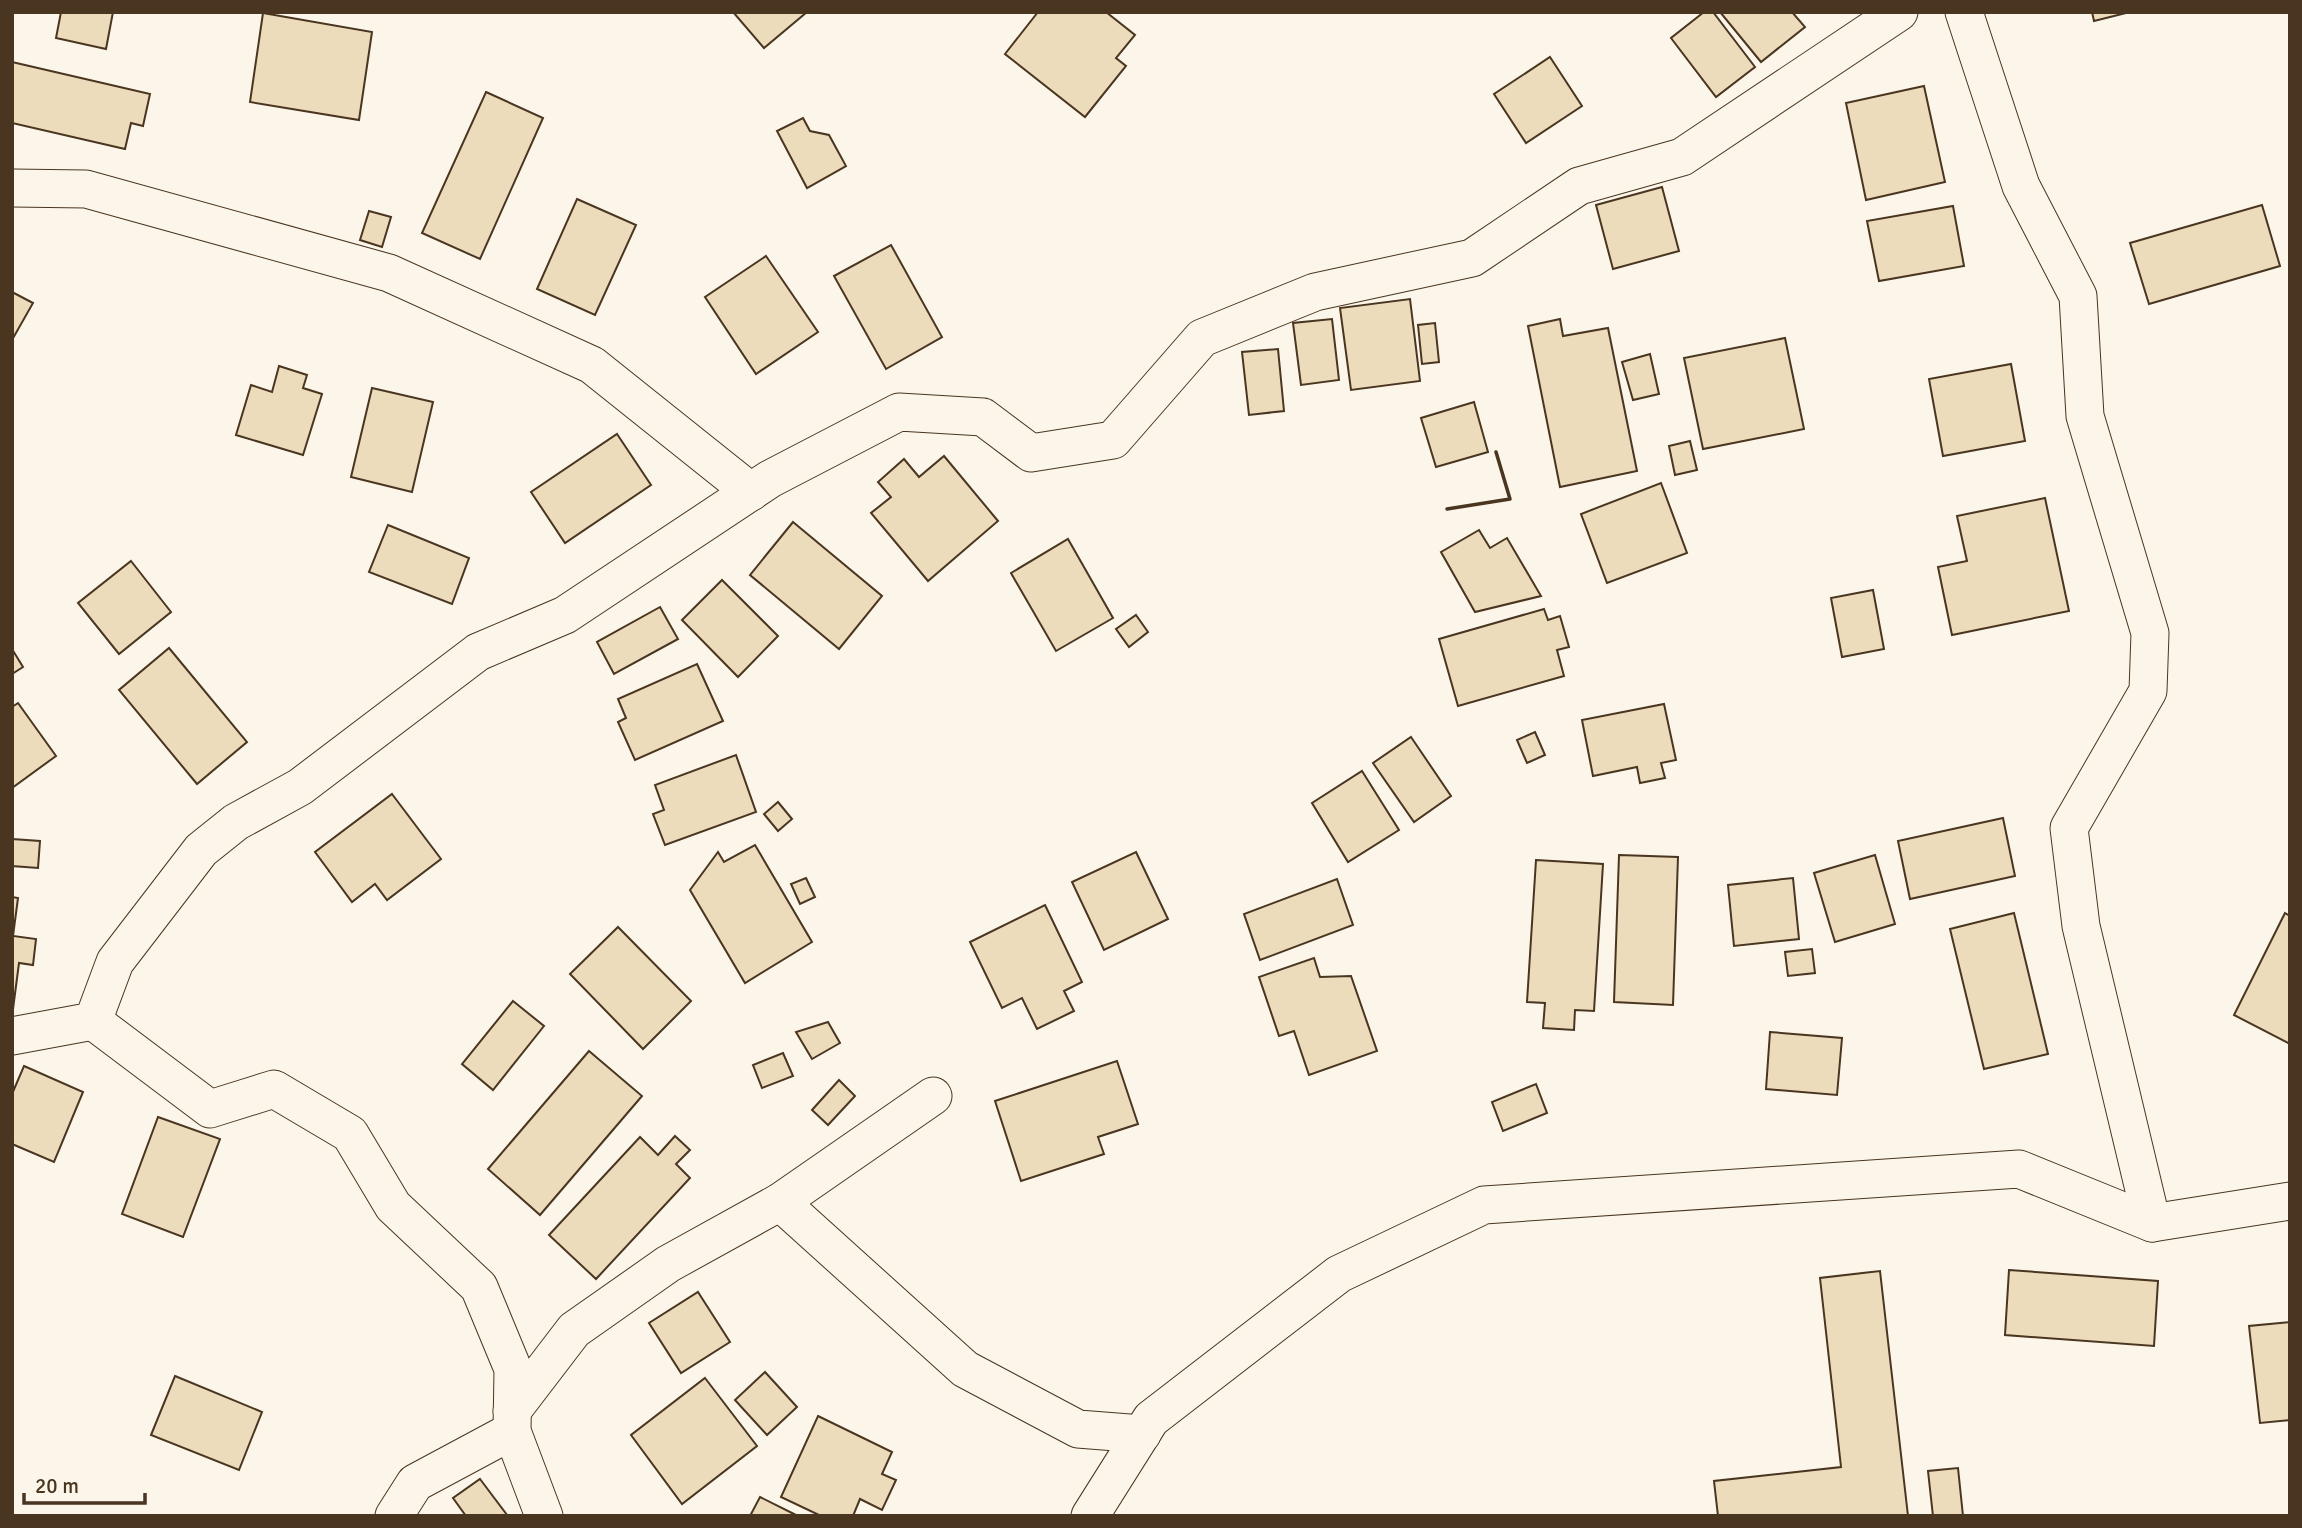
<svg xmlns="http://www.w3.org/2000/svg" width="2302" height="1528" viewBox="0 0 2302 1528" font-family="Signika,sans-serif">
<rect width="100%" height="100%" fill="#fbf6e9"/>
<g fill="#ecdcbc" stroke="#4a3520" stroke-width="2">
<polygon points="61,12 113,12 106,49 56,38"/>
<polygon points="733,12 807,12 764,48"/>
<polygon points="1038,12 1106,12 1135,35 1116,58 1126,66 1085,117 1005,54"/>
<polygon points="1704,12 1713,12 1755,67 1716,97 1671,38"/>
<polygon points="1720,12 1792,12 1805,27 1761,62"/>
<polygon points="2092,12 2130,12 2094,21"/>
<polygon points="263,13 372,32 359,120 250,102"/>
<polygon points="1550,57 1582,106 1526,143 1494,94"/>
<polygon points="12,62 150,94 143,126 131,123 125,149 12,123"/>
<polygon points="1924,86 1945,182 1866,200 1846,103"/>
<polygon points="486,92 543,118 480,259 422,233"/>
<polygon points="803,118 810,131 829,135 846,166 807,188 777,131"/>
<polygon points="1662,187 1679,251 1613,269 1596,205"/>
<polygon points="577,199 636,225 595,315 537,289"/>
<polygon points="2262,205 2280,266 2149,304 2130,243"/>
<polygon points="1953,206 1964,266 1879,281 1867,221"/>
<polygon points="369,211 391,217 382,247 360,240"/>
<polygon points="891,245 942,337 886,369 834,276"/>
<polygon points="766,256 818,332 756,374 705,297"/>
<polygon points="12,292 33,303 12,340"/>
<polygon points="1410,299 1420,381 1351,390 1340,308"/>
<polygon points="1332,319 1339,380 1301,385 1293,323"/>
<polygon points="1560,319 1563,336 1608,328 1637,471 1560,487 1528,326"/>
<polygon points="1435,323 1439,362 1422,364 1418,325"/>
<polygon points="1785,338 1804,429 1703,449 1684,358"/>
<polygon points="1278,349 1284,411 1249,415 1242,352"/>
<polygon points="1650,354 1659,394 1633,400 1622,362"/>
<polygon points="2011,364 2025,441 1943,456 1929,379"/>
<polygon points="279,366 307,375 303,388 322,394 303,455 236,435 251,385 272,392"/>
<polygon points="372,388 433,402 412,492 351,477"/>
<polygon points="1474,402 1488,452 1436,467 1421,418"/>
<polygon points="617,434 651,485 565,543 531,492"/>
<polygon points="1690,441 1697,470 1675,475 1669,446"/>
<polygon points="944,456 998,521 928,581 871,513 891,497 878,482 904,459 919,477"/>
<polygon points="1661,483 1687,553 1607,583 1581,514"/>
<polygon points="2045,498 2069,611 1952,635 1938,567 1967,561 1957,516"/>
<polygon points="793,522 882,596 839,649 750,575"/>
<polygon points="388,525 469,558 452,604 369,572"/>
<polygon points="1479,530 1490,548 1507,538 1541,596 1475,612 1441,552"/>
<polygon points="1068,539 1113,618 1056,651 1011,573"/>
<polygon points="131,561 171,612 119,654 78,603"/>
<polygon points="722,580 778,636 738,677 682,620"/>
<polygon points="1873,590 1884,649 1842,657 1831,598"/>
<polygon points="660,607 678,639 614,674 597,642"/>
<polygon points="1544,609 1548,620 1560,616 1569,647 1557,650 1564,676 1458,706 1439,639"/>
<polygon points="1136,615 1148,632 1129,647 1116,629"/>
<polygon points="169,648 247,742 197,784 119,690"/>
<polygon points="12,649 23,667 12,674"/>
<polygon points="697,664 723,721 635,760 618,722 626,718 618,699"/>
<polygon points="18,703 56,756 12,788 12,707"/>
<polygon points="1664,704 1676,760 1661,763 1665,778 1640,783 1637,767 1593,776 1582,720"/>
<polygon points="1535,732 1545,755 1527,763 1517,740"/>
<polygon points="1411,737 1451,796 1414,822 1373,763"/>
<polygon points="736,755 756,812 665,845 653,814 664,810 655,785"/>
<polygon points="1362,771 1399,830 1348,862 1312,803"/>
<polygon points="392,794 441,859 387,900 375,884 352,902 315,852"/>
<polygon points="778,802 792,819 778,831 764,814"/>
<polygon points="2003,818 2015,876 1910,899 1898,841"/>
<polygon points="12,839 40,841 38,868 12,866"/>
<polygon points="755,845 812,942 745,983 690,890 718,852 724,862"/>
<polygon points="1136,852 1168,919 1104,950 1072,882"/>
<polygon points="1619,855 1678,857 1673,1005 1614,1002"/>
<polygon points="1875,855 1895,924 1835,942 1814,873"/>
<polygon points="1536,860 1603,864 1594,1011 1575,1010 1574,1030 1543,1028 1545,1003 1527,1002"/>
<polygon points="806,878 815,897 800,904 791,884"/>
<polygon points="1793,878 1799,939 1734,946 1728,885"/>
<polygon points="1337,879 1353,925 1260,960 1244,914"/>
<polygon points="12,897 18,898 13,936 36,939 33,965 19,963 13,1009"/>
<polygon points="1045,905 1082,982 1064,991 1074,1011 1037,1029 1022,998 1002,1008 970,942"/>
<polygon points="2014,913 2048,1054 1984,1069 1950,929"/>
<polygon points="2285,913 2290,916 2290,1044 2234,1015"/>
<polygon points="618,927 691,1001 643,1049 570,974"/>
<polygon points="1812,949 1815,973 1788,976 1785,952"/>
<polygon points="1314,958 1320,977 1351,976 1377,1051 1309,1075 1294,1031 1279,1036 1259,977"/>
<polygon points="513,1001 544,1026 493,1090 462,1064"/>
<polygon points="828,1022 840,1043 812,1059 796,1032"/>
<polygon points="1770,1032 1842,1038 1837,1095 1766,1089"/>
<polygon points="589,1051 642,1096 540,1215 488,1169"/>
<polygon points="783,1053 793,1076 762,1088 753,1065"/>
<polygon points="1117,1061 1138,1124 1098,1137 1104,1154 1021,1181 995,1101"/>
<polygon points="24,1066 83,1092 54,1162 12,1144 12,1094"/>
<polygon points="839,1080 855,1096 828,1125 812,1110"/>
<polygon points="1536,1084 1547,1113 1503,1131 1492,1102"/>
<polygon points="158,1117 220,1139 183,1237 122,1214"/>
<polygon points="675,1136 690,1150 676,1164 690,1178 596,1279 549,1235 640,1137 658,1155"/>
<polygon points="2009,1270 2158,1281 2154,1346 2005,1335"/>
<polygon points="1880,1271 1908,1516 1718,1516 1714,1481 1841,1467 1820,1278"/>
<polygon points="698,1292 730,1342 681,1373 649,1323"/>
<polygon points="2290,1322 2290,1420 2260,1423 2249,1326"/>
<polygon points="765,1372 797,1407 767,1435 735,1400"/>
<polygon points="175,1376 262,1412 239,1470 151,1435"/>
<polygon points="705,1378 757,1446 682,1504 631,1435"/>
<polygon points="818,1416 892,1452 882,1474 896,1480 882,1510 860,1499 853,1516 821,1516 781,1497"/>
<polygon points="1958,1468 1963,1516 1933,1516 1928,1471"/>
<polygon points="480,1479 507,1515 506,1516 466,1516 453,1498"/>
<polygon points="760,1497 798,1516 750,1516"/>
</g>
<g fill="none" stroke-linecap="round" stroke-linejoin="round">
<g stroke="#4a3520" stroke-width="39">
<g id="minor">
<polyline points="1964,12 2021,186 2078,296 2085,416 2150,633 2148,691 2069,828 2081,926 2152,1223"/>
<polyline points="12,188 86,189 389,273 592,365 751,492"/>
<polyline points="93,1021 210,1109 274,1089 350,1134 393,1206 479,1287 513,1369 512,1431 544,1516"/>
<polyline points="12,1036 93,1021 115,962 201,850 236,822 300,787 478,652 565,615 770,479 899,412 983,417 1031,453 1113,440 1202,338 1315,292 1472,258 1579,186 1682,157 1899,12"/>
<polyline points="780,1202 965,1369 1078,1429 1142,1434"/>
<polyline points="512,1411 574,1330 668,1264 780,1202 933,1096"/>
<polyline points="394,1516 415,1483 512,1431"/>
<polyline points="1090,1516 1151,1419 1339,1274 1484,1205 2019,1169 2152,1223 2290,1201"/>
</g>
</g>
<use href="#minor" stroke="#fbf6e9" stroke-width="37"/>
<polyline stroke="#4a3520" stroke-width="3.5" points="1447,509 1510,499 1496,452"/>
</g>
<rect width="2302" height="1528" fill="none" stroke="#4a3520" stroke-width="28"/>
<path d="M24 1493v10h121v-10" fill="none" stroke="#4a3520" stroke-width="3.5"/>
<text x="35" y="1493" font-size="21" fill="#4a3520" stroke="#fbf6e9" stroke-width="5" paint-order="stroke">20 m</text>
</svg>
